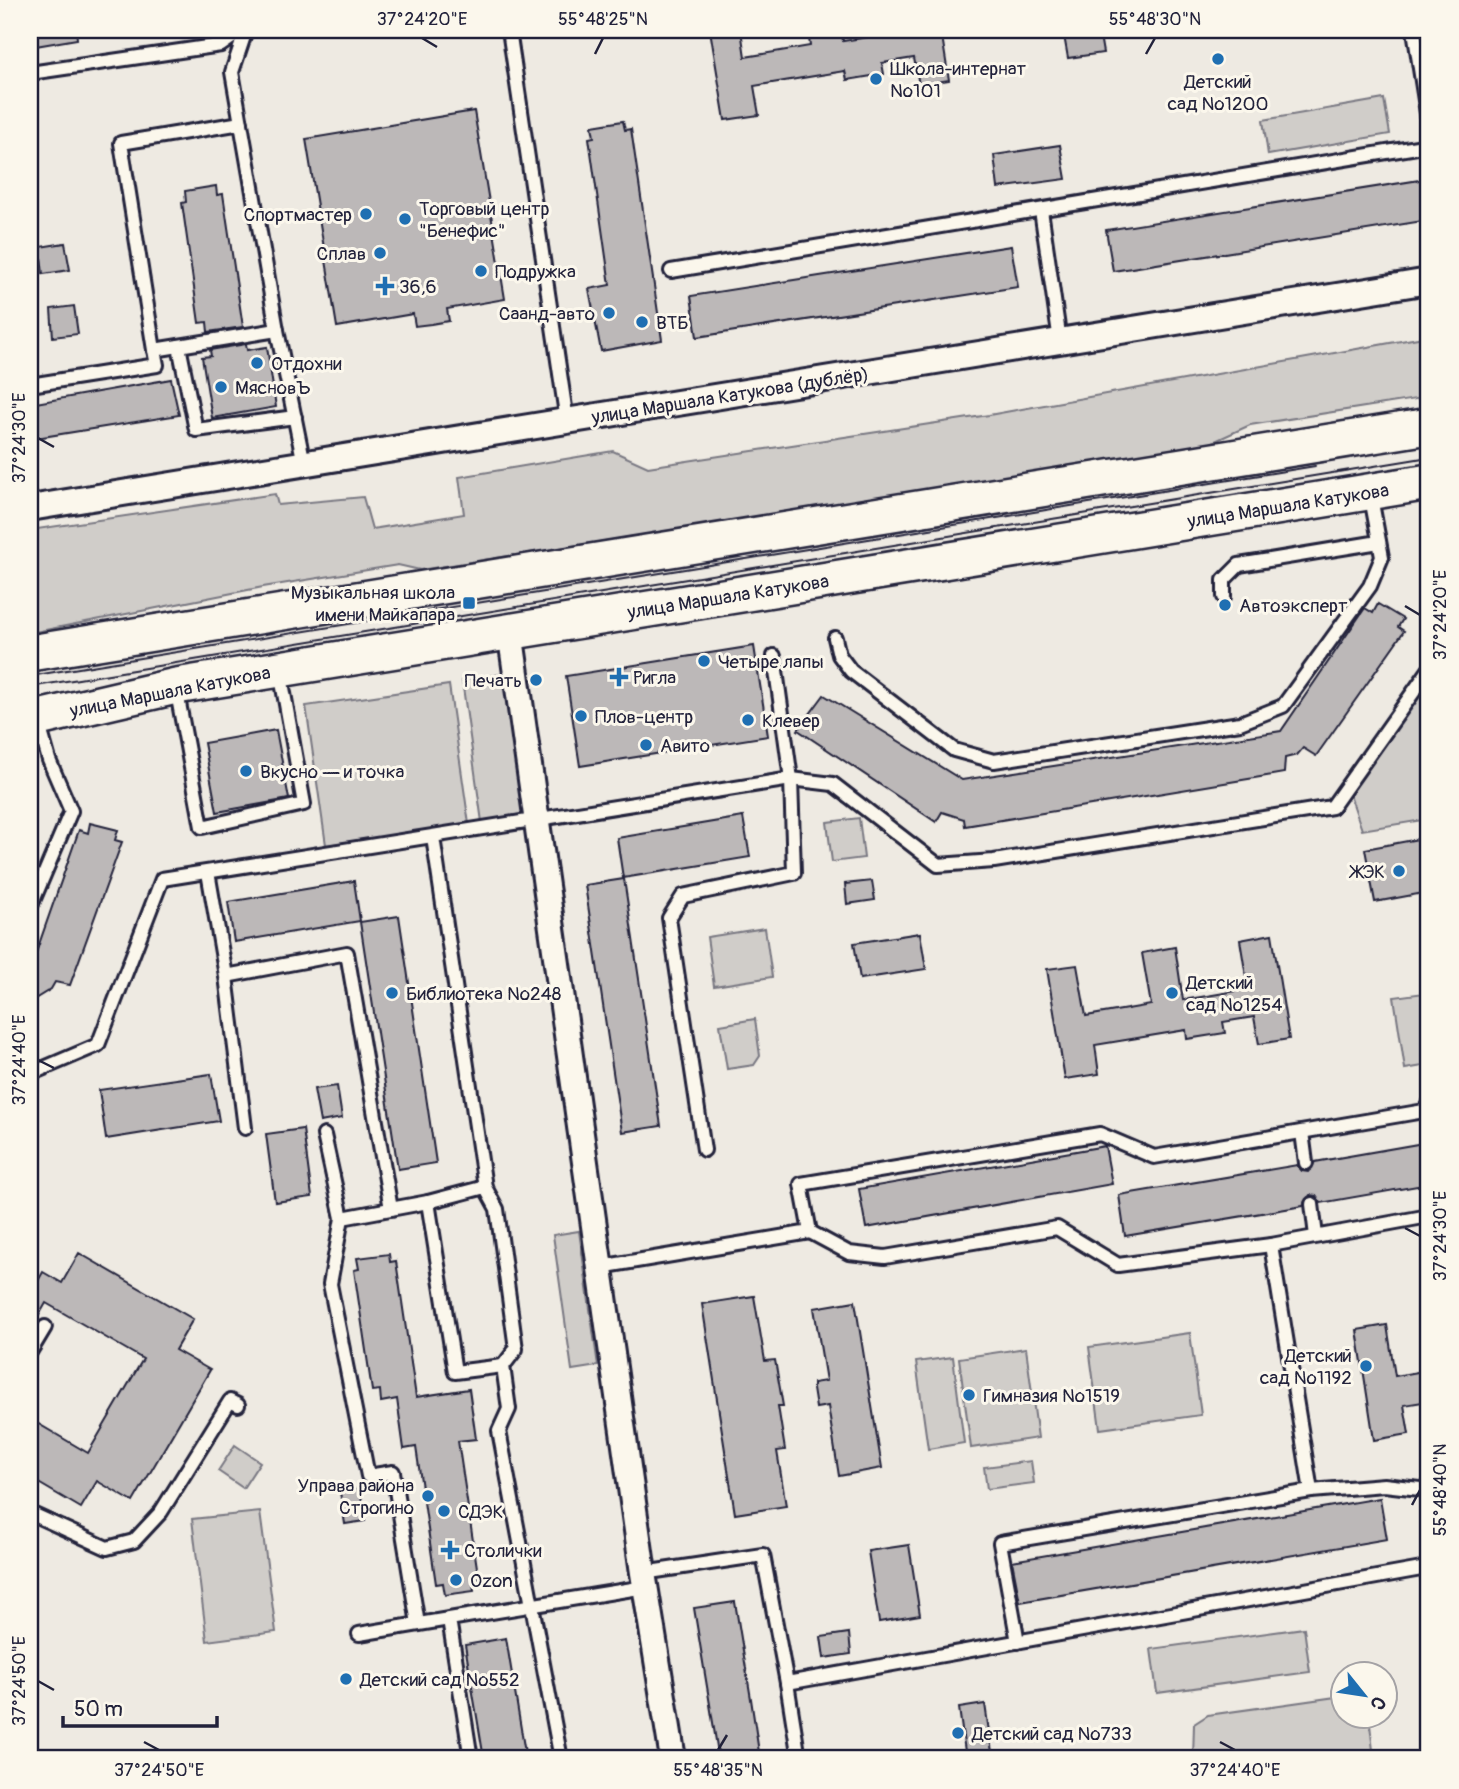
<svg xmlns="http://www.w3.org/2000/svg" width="1459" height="1789" viewBox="0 0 1459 1789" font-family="Pangolin,sans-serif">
<rect width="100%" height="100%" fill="#eeeae2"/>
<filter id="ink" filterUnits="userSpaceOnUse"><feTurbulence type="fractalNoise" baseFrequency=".0143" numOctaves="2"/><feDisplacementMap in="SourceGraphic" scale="14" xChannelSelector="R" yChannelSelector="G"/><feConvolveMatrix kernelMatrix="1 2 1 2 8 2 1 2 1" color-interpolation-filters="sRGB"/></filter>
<g filter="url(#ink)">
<g fill="#d0cdc9" stroke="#797882" stroke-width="2">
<polygon points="1384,99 1390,134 1268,155 1263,120"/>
<polygon points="1429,336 1429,397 1250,425 1202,447 420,570 398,565 263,587 30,633 30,530 275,494 278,505 363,497 372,529 464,514 459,477 613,451 648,467 989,415"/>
<polygon points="509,673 526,813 482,822 462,680"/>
<polygon points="1429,680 1429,819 1362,830 1350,795"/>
<polygon points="449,685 469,824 326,845 306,706"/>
<polygon points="859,818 864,858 832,862 827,822"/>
<polygon points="765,928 772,977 714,986 707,937"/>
<polygon points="1424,993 1429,1028 1429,1065 1405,1069 1394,997"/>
<polygon points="755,1019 760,1056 754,1065 727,1069 720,1025"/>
<polygon points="579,1231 598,1366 572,1370 553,1235"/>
<polygon points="1190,1333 1201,1415 1100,1429 1089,1347"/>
<polygon points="1026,1348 1038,1438 971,1448 959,1358"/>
<polygon points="953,1357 964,1443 928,1449 916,1362"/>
<polygon points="235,1445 260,1462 243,1488 218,1471"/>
<polygon points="1031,1461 1034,1483 987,1489 984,1467"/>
<polygon points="260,1512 276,1632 207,1641 192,1519"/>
<polygon points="1304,1628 1310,1672 1157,1693 1151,1649"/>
<polygon points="1343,1696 1344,1716 1369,1716 1374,1759 1193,1759 1194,1724 1208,1715"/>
</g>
<g fill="#bcb8b8" stroke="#22223b" stroke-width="2">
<polygon points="30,30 76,30 77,39 30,47"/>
<polygon points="710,30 741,30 745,57 810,46 808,30 841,30 843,41 910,30 941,30 949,80 919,85 914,58 882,63 884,74 847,80 845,71 754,86 759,115 725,120"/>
<polygon points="1063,30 1099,30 1103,53 1068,58"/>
<polygon points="474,111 505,299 447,309 449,321 431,324 415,326 413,314 337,327 306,139"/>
<polygon points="623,121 625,130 631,129 662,340 601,351 589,289 610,285 589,138 594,137 592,126"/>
<polygon points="1060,145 1066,179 998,188 994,155"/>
<polygon points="1426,179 1429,220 1113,271 1106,230"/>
<polygon points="216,186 217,195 223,194 243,327 208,332 207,322 199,323 182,203 186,202 185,191"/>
<polygon points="65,243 70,270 43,274 40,247"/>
<polygon points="1011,246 1018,287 697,337 691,296"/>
<polygon points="74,306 78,334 53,337 51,309"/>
<polygon points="246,344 247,350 267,347 276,407 212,418 202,357 211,356 210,350"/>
<polygon points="171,379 179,415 30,439 30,404"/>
<polygon points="1378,604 1403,619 1398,627 1404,631 1316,756 1303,748 1297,755 1285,758 1284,773 965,826 964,819 942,812 936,822 798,730 824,695 962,780 1281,731 1365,608 1373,613"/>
<polygon points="754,646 768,736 580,766 566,676"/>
<polygon points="276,730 289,799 217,812 204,743"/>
<polygon points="743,817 750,857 623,878 617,838"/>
<polygon points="90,823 118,830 115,840 122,842 70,985 55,982 51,989 30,1002 30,970 79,830 88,833"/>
<polygon points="1429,837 1429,892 1375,902 1365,849"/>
<polygon points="624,879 661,1126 622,1132 585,885"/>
<polygon points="354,881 360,921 234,942 228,902"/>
<polygon points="872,881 875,900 847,904 845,884"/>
<polygon points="399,916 436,1163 398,1169 360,922"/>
<polygon points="920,933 926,969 860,979 854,943"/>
<polygon points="1272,934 1289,1039 1259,1044 1254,1017 1223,1022 1225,1033 1187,1039 1186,1030 1095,1045 1099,1074 1065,1079 1047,969 1077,965 1086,1016 1151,1005 1142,953 1175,947 1183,1000 1248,989 1240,940"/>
<polygon points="211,1074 219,1121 106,1139 99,1090"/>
<polygon points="337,1086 342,1118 320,1122 314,1089"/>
<polygon points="303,1129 312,1197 275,1202 266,1134"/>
<polygon points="1429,1142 1429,1184 1321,1203 1316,1196 1310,1195 1303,1206 1125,1236 1119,1195 1297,1165 1302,1171 1308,1172 1315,1162"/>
<polygon points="1105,1146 1112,1184 866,1228 859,1189"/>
<polygon points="79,1253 193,1319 175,1350 210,1370 133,1502 97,1481 81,1508 30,1478 30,1419 88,1453 143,1359 46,1303 30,1331 30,1295 43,1272 62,1283"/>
<polygon points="389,1254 390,1262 396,1261 416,1397 469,1389 476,1439 458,1441 479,1581 473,1581 474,1591 445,1595 443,1583 436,1584 416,1447 404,1449 397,1399 381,1402 380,1390 372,1391 354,1270 359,1269 357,1258"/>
<polygon points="754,1296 765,1361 775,1360 783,1406 778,1406 785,1450 777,1451 786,1506 735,1514 702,1304"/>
<polygon points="855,1301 882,1468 839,1476 828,1406 816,1408 813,1389 813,1383 826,1381 814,1308"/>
<polygon points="1387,1325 1395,1376 1429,1370 1429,1401 1404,1405 1409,1434 1374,1440 1357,1330"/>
<polygon points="360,1488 365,1521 345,1524 340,1492"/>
<polygon points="1380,1498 1387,1539 1020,1602 1012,1561"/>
<polygon points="909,1545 920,1615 879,1622 868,1551"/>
<polygon points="735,1602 751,1699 760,1759 719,1759 694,1608"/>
<polygon points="849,1633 851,1654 824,1658 821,1637"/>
<polygon points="506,1638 526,1759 484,1759 465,1645"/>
<polygon points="985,1704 993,1759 966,1759 959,1708"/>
</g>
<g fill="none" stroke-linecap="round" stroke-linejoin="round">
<g stroke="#22223b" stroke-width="18">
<g id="lane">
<polyline points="246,30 232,72 277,330 304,464"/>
<polyline points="509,30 567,421"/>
<polyline points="1414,30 1429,126"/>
<polyline points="30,73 221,45 242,30"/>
<polyline points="1041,210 1060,341"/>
<polyline points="671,271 1429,145"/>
<polyline points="179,346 196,430 295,417"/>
<polyline points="154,350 121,143 241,123"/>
<polyline points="30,385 157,365 154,350 277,330"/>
<polyline points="1224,597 1224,580 1239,565 1379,542"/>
<polyline points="835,638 839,655 851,671 954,750 994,761 1240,723 1283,706 1370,586 1382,557 1370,492"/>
<polyline points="176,687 202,827 304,804 280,671"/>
<polyline points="433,837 485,1187 497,1209 516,1349 503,1366 509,1409 499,1431 561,1759"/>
<polyline points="208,872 226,976 347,953 391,1209"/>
<polyline points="30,908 71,811 49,760 38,721"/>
<polyline points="226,976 245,1128"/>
<polyline points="30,1074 98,1045 162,879 791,779 833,784 938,865 994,861 1332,807 1429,670"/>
<polyline points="1302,1132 1306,1163"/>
<polyline points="324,1135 342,1218"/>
<polyline points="704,1150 669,918 683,896 794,873 791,779 774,656"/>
<polyline points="428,1202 455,1372 503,1366"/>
<polyline points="1312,1204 1316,1236"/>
<polyline points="810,1232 849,1253 885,1257 1057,1228 1118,1265 1271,1245 1429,1216"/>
<polyline points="1271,1245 1311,1491"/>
<polyline points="600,1267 810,1232 801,1184 1100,1134 1154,1157 1424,1111 1429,1104"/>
<polyline points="30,1352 45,1327"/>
<polyline points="30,1513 107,1548 134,1541 161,1512 230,1401 238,1405"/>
<polyline points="643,1573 763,1555 787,1683 1427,1568 1429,1582"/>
<polyline points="418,1624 393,1472 368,1476 330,1284 342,1218 428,1202 485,1187"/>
<polyline points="359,1634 449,1619"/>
<polyline points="1018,1642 1000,1543 1311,1491 1384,1485 1429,1490"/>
<polyline points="787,1683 799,1759"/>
<polyline points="471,1759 449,1619 645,1587"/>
</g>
</g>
<g stroke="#22223b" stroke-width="30">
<g id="street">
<polyline points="30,508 1429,281"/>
<polyline points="510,631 643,1573 673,1759"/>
</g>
</g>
<g stroke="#22223b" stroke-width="40">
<g id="secondary">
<polyline points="30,653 1429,426"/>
<polyline points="30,720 176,686 1429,482"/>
</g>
</g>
<use href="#lane" stroke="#fbf7ec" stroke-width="12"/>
<use href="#street" stroke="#fbf7ec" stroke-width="24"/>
<use href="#secondary" stroke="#fbf7ec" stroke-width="35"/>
<g stroke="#22223b" stroke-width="2">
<polyline points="30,676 1315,466"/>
<polyline points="30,687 1429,457"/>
</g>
</g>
</g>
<path fill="none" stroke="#22223b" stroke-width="2.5" d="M422,38L437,47M595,54L603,38M1146,54L1155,38M38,438L54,447M1405,606L1420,615M38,1060L54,1068M1405,1228L1420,1236M1412,1505L1420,1490M38,1681L54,1690M144,1742L159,1750M1220,1742L1235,1750M718,1750L727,1735"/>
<g fill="#1f6fb2" stroke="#fbf7ec" stroke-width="2.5">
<circle cx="1218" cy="59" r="7"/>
<circle cx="876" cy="79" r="7"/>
<circle cx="366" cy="214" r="7"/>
<circle cx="405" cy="219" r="7"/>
<circle cx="380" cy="253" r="7"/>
<circle cx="481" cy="271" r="7"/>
<path d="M381.5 275.5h7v7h7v7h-7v7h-7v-7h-7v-7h7z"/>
<circle cx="609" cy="313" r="7"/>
<circle cx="642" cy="322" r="7"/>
<circle cx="257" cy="363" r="7"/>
<circle cx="221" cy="387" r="7"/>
<rect x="462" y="596" width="14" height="14" rx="3.5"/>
<circle cx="1225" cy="605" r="7"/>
<circle cx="704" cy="661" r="7"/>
<path d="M615.5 666.5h7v7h7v7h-7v7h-7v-7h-7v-7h7z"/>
<circle cx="536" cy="680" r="7"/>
<circle cx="581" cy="716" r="7"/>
<circle cx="748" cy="720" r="7"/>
<circle cx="646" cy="745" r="7"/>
<circle cx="246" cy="771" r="7"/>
<circle cx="1399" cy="871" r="7"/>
<circle cx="392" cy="993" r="7"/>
<circle cx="1172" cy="993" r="7"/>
<circle cx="1366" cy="1366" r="7"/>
<circle cx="969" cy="1395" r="7"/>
<circle cx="428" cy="1496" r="7"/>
<circle cx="444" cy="1511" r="7"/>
<path d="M446.5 1539.5h7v7h7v7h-7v7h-7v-7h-7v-7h7z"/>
<circle cx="456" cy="1580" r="7"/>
<circle cx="346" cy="1679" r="7"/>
<circle cx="958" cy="1733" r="7"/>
</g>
<g text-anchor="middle" stroke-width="6" stroke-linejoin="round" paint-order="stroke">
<g font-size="19" fill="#22223b" stroke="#fbf7ec" text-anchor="start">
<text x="890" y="75">Школа-интернат<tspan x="890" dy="22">№101</tspan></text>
<text x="1218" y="88" text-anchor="middle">Детский<tspan x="1218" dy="22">сад №1200</tspan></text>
<text x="419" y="215">Торговый центр<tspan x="419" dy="22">"Бенефис"</tspan></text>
<text x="352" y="221" text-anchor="end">Спортмастер</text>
<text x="366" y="260" text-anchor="end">Сплав</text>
<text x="495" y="278">Подружка</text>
<text x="399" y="293">36,6</text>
<text x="595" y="320" text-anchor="end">Саанд-авто</text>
<text x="656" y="329">ВТБ</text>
<text x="271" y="370">Отдохни</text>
<text x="235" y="394">МясновЪ</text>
<text x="455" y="599" text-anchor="end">Музыкальная школа<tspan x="455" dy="22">имени Майкапара</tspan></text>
<text x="1239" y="612">Автоэксперт</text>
<text x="718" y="668">Четыре лапы</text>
<text x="633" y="684">Ригла</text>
<text x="522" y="687" text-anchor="end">Печать</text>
<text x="595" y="723">Плов-центр</text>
<text x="762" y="727">Клевер</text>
<text x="660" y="752">Авито</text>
<text x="260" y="778">Вкусно — и точка</text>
<text x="1385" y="878" text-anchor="end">ЖЭК</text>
<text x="1186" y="989">Детский<tspan x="1186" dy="22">сад №1254</tspan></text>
<text x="406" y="1000">Библиотека №248</text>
<text x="1352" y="1362" text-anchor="end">Детский<tspan x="1352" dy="22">сад №1192</tspan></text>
<text x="983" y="1402">Гимназия №1519</text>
<text x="414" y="1492" text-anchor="end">Управа района<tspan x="414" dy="22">Строгино</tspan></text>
<text x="458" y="1518">СДЭК</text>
<text x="464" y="1557">Столички</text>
<text x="470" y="1587">Ozon</text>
<text x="360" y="1686">Детский сад №552</text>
<text x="972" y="1740">Детский сад №733</text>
</g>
<g font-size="19" fill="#22223b" stroke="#fbf7ec">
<text transform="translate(730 395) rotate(-9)" y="7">улица Маршала Катукова (дублёр)</text>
<text transform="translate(1288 505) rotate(-9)" y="7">улица Маршала Катукова</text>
<text transform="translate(728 596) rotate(-9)" y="7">улица Маршала Катукова</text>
<text transform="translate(170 691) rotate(-11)" y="7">улица Маршала Катукова</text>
</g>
</g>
<rect width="1459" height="1789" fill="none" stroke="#fbf7ec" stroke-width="77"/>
<g transform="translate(1364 1695) rotate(120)"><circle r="33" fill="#fbf7ec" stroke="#a4a2a5" stroke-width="2"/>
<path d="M0-5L12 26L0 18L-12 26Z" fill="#1f6fb2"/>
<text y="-10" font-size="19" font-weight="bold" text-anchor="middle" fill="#22223b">С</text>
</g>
<path d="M63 1716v10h154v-10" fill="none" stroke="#22223b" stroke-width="3.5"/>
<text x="74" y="1716" font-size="21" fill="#22223b" stroke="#fbf7ec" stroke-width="5" paint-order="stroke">50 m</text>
<rect x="38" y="38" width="1382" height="1712" fill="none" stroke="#22223b" stroke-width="2.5"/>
<g font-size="18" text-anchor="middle" fill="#22223b">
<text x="422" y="25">37°24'20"E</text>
<text x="603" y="25">55°48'25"N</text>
<text x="1155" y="25">55°48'30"N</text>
<text transform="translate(19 438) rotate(-90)" y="6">37°24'30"E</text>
<text transform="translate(1440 615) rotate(-90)" y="6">37°24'20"E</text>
<text transform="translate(19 1060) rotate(-90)" y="6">37°24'40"E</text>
<text transform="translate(1440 1236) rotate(-90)" y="6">37°24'30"E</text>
<text transform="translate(1440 1490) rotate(-90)" y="6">55°48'40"N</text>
<text transform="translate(19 1681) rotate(-90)" y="6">37°24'50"E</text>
<text x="159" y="1776">37°24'50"E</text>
<text x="718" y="1776">55°48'35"N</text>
<text x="1235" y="1776">37°24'40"E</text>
</g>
</svg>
